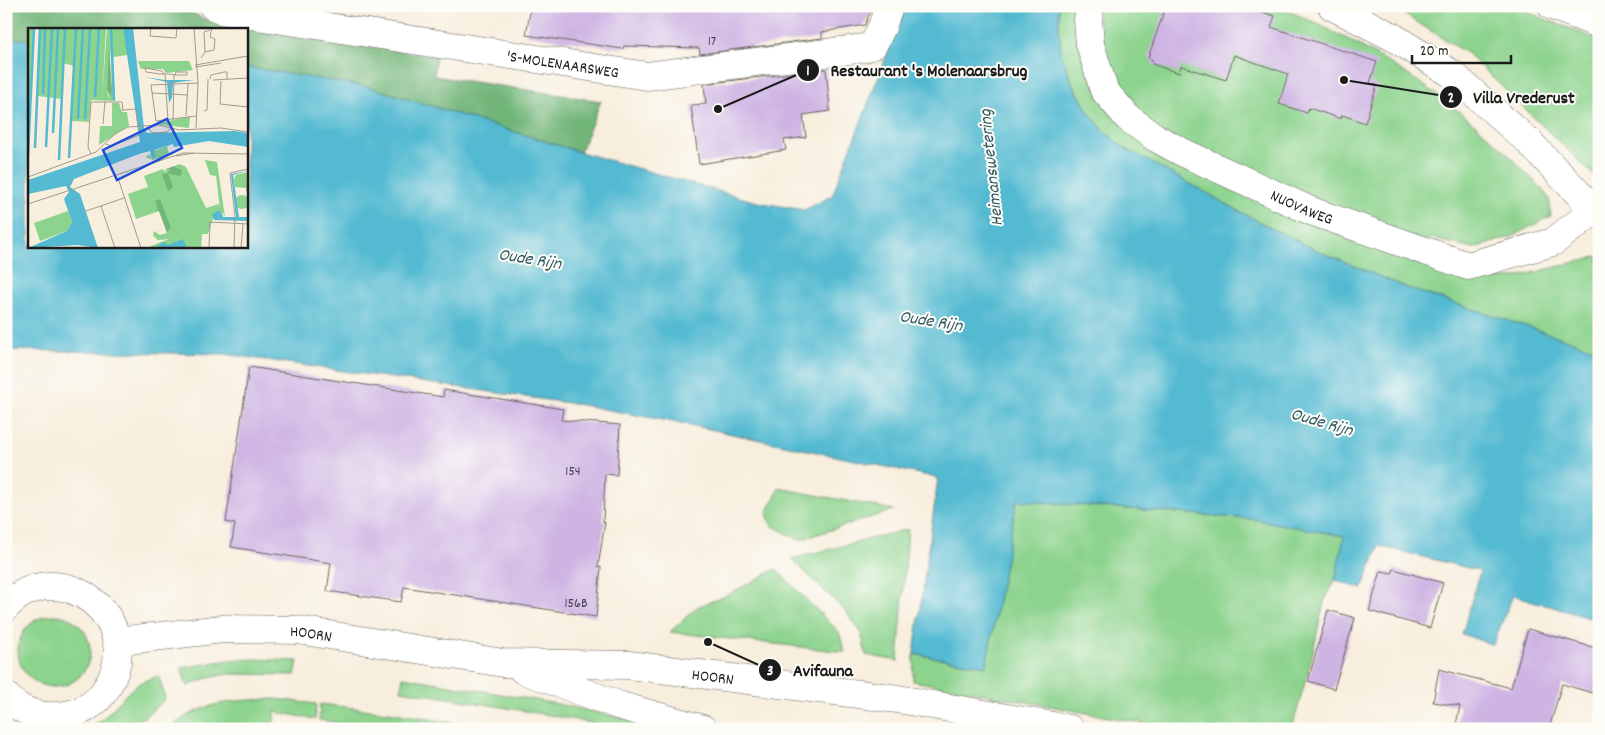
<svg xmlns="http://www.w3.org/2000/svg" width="1605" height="735" viewBox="0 0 1605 735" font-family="Dekko,sans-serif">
<rect width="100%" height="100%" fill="#fdfcf7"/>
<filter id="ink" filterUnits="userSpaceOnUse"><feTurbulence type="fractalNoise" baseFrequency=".02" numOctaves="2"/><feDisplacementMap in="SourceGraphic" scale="10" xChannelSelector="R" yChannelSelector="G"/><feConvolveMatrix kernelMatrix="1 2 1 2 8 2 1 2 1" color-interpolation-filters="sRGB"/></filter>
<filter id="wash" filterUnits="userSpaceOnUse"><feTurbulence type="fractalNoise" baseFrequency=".0096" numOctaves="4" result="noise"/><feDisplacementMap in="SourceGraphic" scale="20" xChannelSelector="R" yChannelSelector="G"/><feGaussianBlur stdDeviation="1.12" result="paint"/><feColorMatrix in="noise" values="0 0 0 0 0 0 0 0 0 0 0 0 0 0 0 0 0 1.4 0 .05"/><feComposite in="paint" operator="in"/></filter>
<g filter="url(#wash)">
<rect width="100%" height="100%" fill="#f8eedd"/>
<g fill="#8cd38d" stroke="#547854">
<polygon points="1059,6 1079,6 1089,78 1282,211 1328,231 1415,262 1477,281 1513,278 1599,256 1599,350 1410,289 1318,251 1261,223 1123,147 1102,129 1088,111 1072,83 1061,52 1059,30"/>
<path d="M1100,6H1276C1363,40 1462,103 1525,172C1532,179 1543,188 1548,197C1551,202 1550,210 1551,216L1511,237L1474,248L1428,238L1424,244L1211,157L1160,132L1114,84L1097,14Z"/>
<polygon points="1391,6 1512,6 1599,40 1599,180 1468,54"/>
<polygon points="779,488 894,510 799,540 771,525 767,513"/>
<polygon points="1016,500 1252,519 1345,536 1335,580 1324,602 1311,660 1292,729 1174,729 913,681 914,654 986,666"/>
<polygon points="908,529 898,661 866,655 861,632 845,611 792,559"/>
<polygon points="776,569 839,632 845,652 670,632 697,607 725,596"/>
<circle cx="54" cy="651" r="36"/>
<polygon points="253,659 298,661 295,675 228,674 208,678 187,686 181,668 229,660"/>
<path d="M159,676L165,699L145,717L106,729H87C107,720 117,701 134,687C141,681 150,679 159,676Z"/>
<polygon points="403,677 558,704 673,729 615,729 572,719 401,690"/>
<path d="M276,699L316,704L315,719L275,712L273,729H170C198,701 239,700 276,699Z"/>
<polygon points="320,704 388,712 492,729 377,729 319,720"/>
</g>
<g fill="#71b578" stroke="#46684a">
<path d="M6,6H183C200,20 221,26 243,29H29V40L6,38Z"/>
<polygon points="246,29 436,56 434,76 601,101 580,152 369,87 246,67"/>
</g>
<polygon fill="#53bad1" stroke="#386b76" points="906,6 1059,6 1059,30 1061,52 1072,83 1088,111 1102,129 1123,147 1261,223 1318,251 1410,289 1599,350 1599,621 1513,595 1493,645 1462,634 1480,571 1379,546 1362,589 1335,580 1344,536 1252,519 1017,500 986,666 914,654 938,478 695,426 582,405 224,354 6,350 6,38 29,40 29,246 246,246 246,67 369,87 580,152 757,202 804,210 832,196"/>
<g id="blocks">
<g fill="#ceb4e3">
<polygon points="531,6 872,6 865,25 822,32 822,38 700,54 699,48 624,46 623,49 526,35"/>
<polygon points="1166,6 1241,6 1275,16 1271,27 1377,62 1370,83 1377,85 1365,123 1342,115 1341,119 1309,108 1307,113 1279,104 1288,74 1234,55 1226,80 1181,66 1179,73 1152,64 1153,60 1148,58"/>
<polygon points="826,69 830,111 803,115 806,137 784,140 786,150 699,164 691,105 706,104 704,84"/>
<polygon points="249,367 443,397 444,390 563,409 561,420 620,425 617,475 605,474 603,522 605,522 598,567 601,567 596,617 404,587 401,602 327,591 331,563 231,547 235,524 226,522"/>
<polygon points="1394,569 1443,583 1430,628 1369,611 1381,571 1392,573"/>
<polygon points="1328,610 1355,618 1334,689 1308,681"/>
<polygon points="1528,629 1599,649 1599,695 1562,684 1549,729 1455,729 1460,706 1433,702 1439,669 1511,688"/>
</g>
</g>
</g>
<g filter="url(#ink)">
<use href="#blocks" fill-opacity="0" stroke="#696660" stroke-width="1"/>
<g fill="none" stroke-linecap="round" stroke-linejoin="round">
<g stroke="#696660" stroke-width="29">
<g id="minor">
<path id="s1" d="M213,6L225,11L647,76L865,48L873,45L882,27L889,6"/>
<path id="s2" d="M1090,6L1088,20L1090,44L1104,90L1128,118L1156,138L1182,152L1311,211L1468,266L1553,242L1595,210"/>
<polyline points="1332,6 1393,37 1452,74 1529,142 1599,215"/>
<polyline points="1552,6 1599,24"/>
</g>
</g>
<g stroke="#696660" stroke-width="29">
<g id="major">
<path d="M6,607C59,549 150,622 106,689C97,703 82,713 65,715C44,719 21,713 6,696"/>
<path id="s3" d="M118,641L223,629L298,630L503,663L629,665L898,699L1070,729"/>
<polyline points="523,670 621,706 703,729"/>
</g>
</g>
<use href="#minor" stroke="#fff" stroke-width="28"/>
<use href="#major" stroke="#fff" stroke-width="28"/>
</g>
</g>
<g text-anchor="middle" stroke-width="4" stroke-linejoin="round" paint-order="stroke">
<g font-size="14" fill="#48424e">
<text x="712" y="45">17</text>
<text x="573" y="475">154</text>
<text x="576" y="607">156B</text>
</g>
<g font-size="16" fill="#1c1c1c" stroke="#fdfcf7">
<text dy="6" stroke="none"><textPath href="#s1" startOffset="355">'S-MOLENAARSWEG</textPath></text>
<text dy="6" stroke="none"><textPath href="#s2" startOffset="319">NUOVAWEG</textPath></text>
<text dy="6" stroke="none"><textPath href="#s3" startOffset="194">HOORN</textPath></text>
<text dy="6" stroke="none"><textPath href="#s3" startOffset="599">HOORN</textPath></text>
</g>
<g font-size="18" font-style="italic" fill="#325b64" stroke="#fdfcf7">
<text transform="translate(990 168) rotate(-96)" y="6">Heimanswetering</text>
<text transform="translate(530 258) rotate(9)" y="6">Oude Rijn</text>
<text transform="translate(931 320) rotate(9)" y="6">Oude Rijn</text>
<text transform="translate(1322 421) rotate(16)" y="6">Oude Rijn</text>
</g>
</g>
<g transform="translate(28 28)">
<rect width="220" height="220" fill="#f8eedd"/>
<path d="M0,0H6L0,125ZM12,0H78L74,71L79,0H95L100,27L85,29L87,73L63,72L61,94L43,93L46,38L35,35L34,71L9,68ZM83,20L84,61L81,70L79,62ZM110,33H161L165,42L138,45L135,41H113ZM84,75H91L94,84H99L101,98L71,117L72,98H84ZM159,89H162L161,100L126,96ZM139,118L141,127L125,132L117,129L122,126L124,131L127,130L125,123ZM177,132L189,134L197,189L194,184L185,190L180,206H174L173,220H118L141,211L130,212L125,208L126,203L132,207L139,205L131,183L108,191L100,166L120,159L116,148L135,141L137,144L138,141L152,136L158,139L178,180L191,176L192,181L188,148L182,147ZM220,144V170L218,160L207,159L206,151L208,147ZM207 174a7 7 0 1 1 14 0a7 7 0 1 1-14 0ZM40,183L44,194L39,203L12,213L6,195Z" fill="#8cd38d" fill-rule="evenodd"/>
<path d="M81,20L84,61L83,70L79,62ZM150,137L146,139L154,142L153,148L140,146L145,159L140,163L134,146L140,145L142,141H138ZM132,171L143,200L139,204L131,183L127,182L130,181L127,173Z" fill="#71b578"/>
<path d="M95,0H105L116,100L119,105L206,103L220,105V119L181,113L146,119L145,116L126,122L127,130L124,131L122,123L111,126L46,151L42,159L52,166L70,220L50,217L0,220L39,203L44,194L36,171L41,164L38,158L0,166V152L112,114ZM116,49L137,52H166L145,55L144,70L141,75L139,54ZM220,143L205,147L211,189H220V193L186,192L184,186L190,183H193L195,189H208L203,146ZM155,211L159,220H127L135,214L140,217Z" fill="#53bad1"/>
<path fill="none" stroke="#53bad1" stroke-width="2.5" d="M83,0L86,72M15,66L17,0M67,69L71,0M50,91L55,0M57,91L62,0M25,105L30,0M18,119L24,0M7,120L12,0M0,127L6,0M41,130L48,0M31,132L37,0"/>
<path fill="none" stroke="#a09a90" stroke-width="1" d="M123,0L122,8L148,10L149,0M166,0L170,55L168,100M177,24L176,4L182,2M173,30L177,24L186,22L187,11L182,9L184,0M167,37L220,28M167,39L193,35M117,40L118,44L132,46H141L147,47H159V44H148L147,47M117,40L134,43L136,46M137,46L140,92M182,51L183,47L196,44H199V51M185,52L220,50M193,53L192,76L220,79M124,65L160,67M176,83L179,82L180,51M158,88L160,56M168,88L128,93L123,57L170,55M145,92L146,47M75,96L77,73M118,99L125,105L139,104L143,100M78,116L84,118L111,107L108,81L95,82M63,126L60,119L63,74H94L95,83M148,128L166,125M115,138L134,132M0,149L68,124L88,105L100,99L131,97L151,102L193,100L220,104M90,150L113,220M0,176L155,125L220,126M73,178L87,220M58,183L96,170M181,220L182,194L220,196M206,220L207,188L202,145L220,141M213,220L215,196"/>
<path fill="#1d4ed8" fill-opacity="0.15" stroke="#1d4ed8" stroke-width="2.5" d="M139,91L154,120L89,152L75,122Z"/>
<rect width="220" height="220" fill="none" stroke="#1c1c1c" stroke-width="2.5"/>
</g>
<path fill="none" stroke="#1c1c1c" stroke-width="2" d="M718 109L808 70M1344 80L1451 97M708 642L770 670"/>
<g fill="#1c1c1c" stroke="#fdfcf7" stroke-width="2">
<circle cx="718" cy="109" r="5"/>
<circle cx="1344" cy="80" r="5"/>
<circle cx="708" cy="642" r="5"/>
<circle cx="808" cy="70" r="12"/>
<circle cx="1451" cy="97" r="12"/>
<circle cx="770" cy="670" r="12"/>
</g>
<g font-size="15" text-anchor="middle" font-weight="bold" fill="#fff">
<text x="808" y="75">1</text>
<text x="1451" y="102">2</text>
<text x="770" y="675">3</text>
</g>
<g font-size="18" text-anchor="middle" font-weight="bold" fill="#1c1c1c" stroke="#fdfcf7" stroke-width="4" stroke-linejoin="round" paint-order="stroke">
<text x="929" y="76">Restaurant 's Molenaarsbrug</text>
<text x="1524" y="103">Villa Vrederust</text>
<text x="823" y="676">Avifauna</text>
</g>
<rect width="1605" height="735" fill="none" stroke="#fdfcf7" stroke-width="25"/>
<path d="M1412 55v8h99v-8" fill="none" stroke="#1c1c1c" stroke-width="2.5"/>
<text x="1420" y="55" font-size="15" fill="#1c1c1c" stroke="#fdfcf7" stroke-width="4" paint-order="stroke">20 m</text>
</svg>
